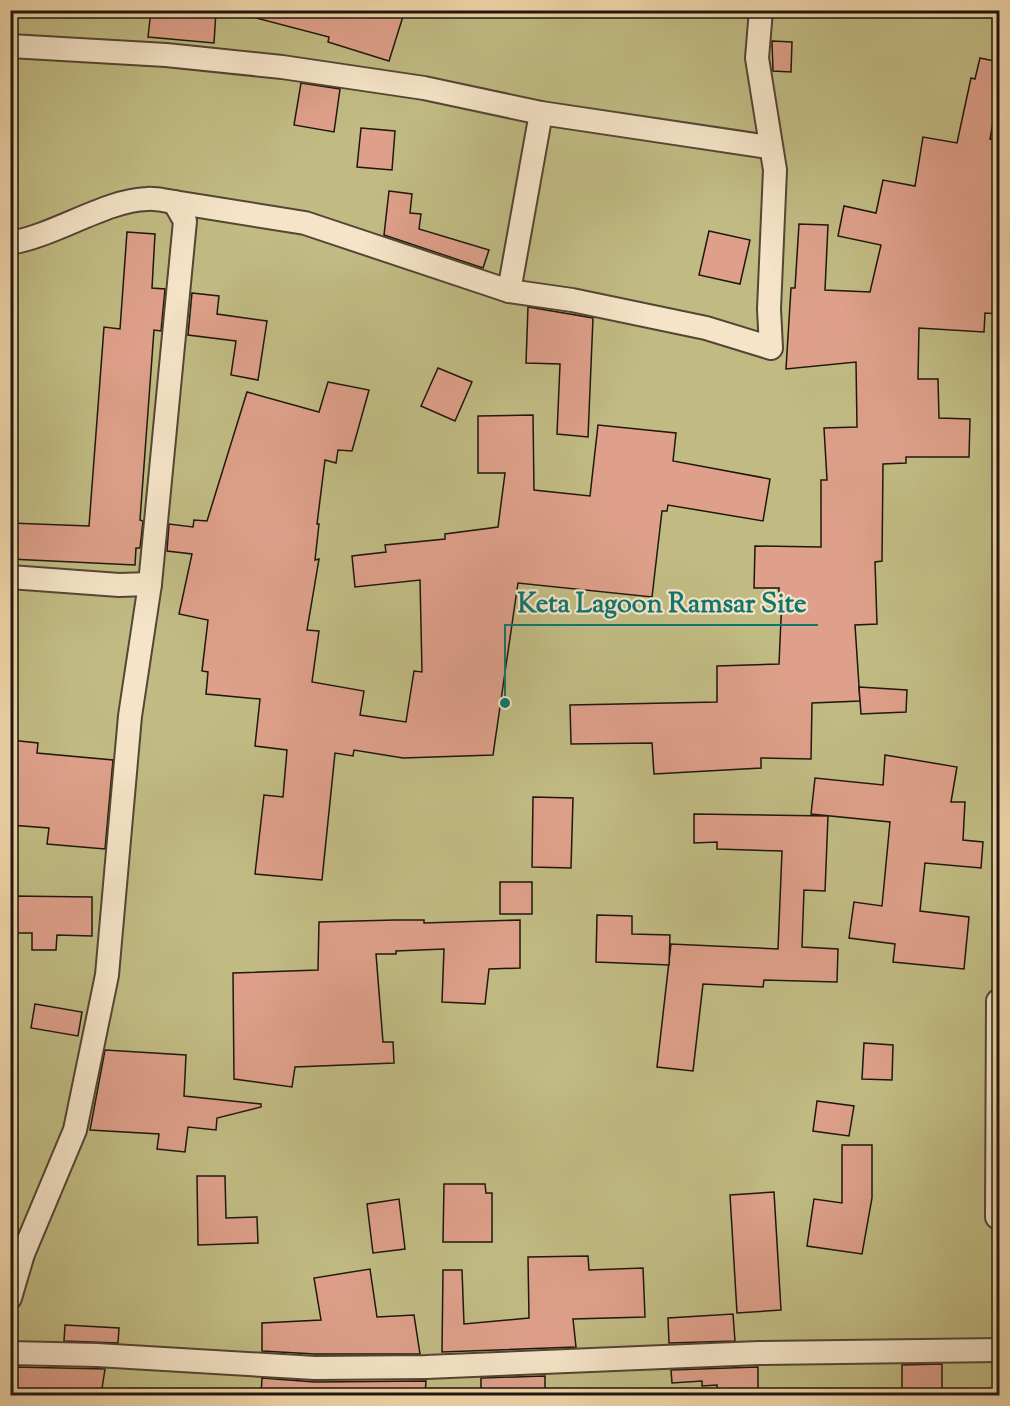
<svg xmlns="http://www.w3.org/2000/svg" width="1010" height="1406" viewBox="0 0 1010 1406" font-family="'Sorts Mill Goudy',serif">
<rect width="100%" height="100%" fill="#f0d5aa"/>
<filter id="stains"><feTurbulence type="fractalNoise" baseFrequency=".00333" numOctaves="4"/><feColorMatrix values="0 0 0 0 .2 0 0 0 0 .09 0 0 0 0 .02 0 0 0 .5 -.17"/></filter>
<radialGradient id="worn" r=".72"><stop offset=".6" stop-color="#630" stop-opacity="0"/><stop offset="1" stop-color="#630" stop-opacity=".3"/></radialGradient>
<rect fill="#c1bb83" stroke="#706948" stroke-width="1.5" x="11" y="11" width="988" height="1384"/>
<g fill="#dea08a" stroke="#1e170c" stroke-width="1.5">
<polygon points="151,10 216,10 214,43 148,37"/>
<polygon points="257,10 405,10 389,61 328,42 329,37 256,18"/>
<polygon points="772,41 792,42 791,72 773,71"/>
<polygon points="980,58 999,62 999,90 990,139 999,140 999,314 985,313 984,332 919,328 918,379 938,379 939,418 970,419 969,457 906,457 906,463 883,464 882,561 875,562 877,624 855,625 860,701 812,703 811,759 761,758 761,768 654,774 652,743 571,744 570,705 717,702 717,666 779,664 782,597 779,597 779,588 754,588 755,546 821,547 821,480 827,480 824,428 857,427 856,362 786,369 791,288 795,288 799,224 828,225 825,290 870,292 881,245 838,236 844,206 876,213 883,180 915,186 923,137 957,143 971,78 975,79"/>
<polygon points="301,83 340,89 334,132 294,125"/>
<polygon points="361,128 395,131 392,170 357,167"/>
<polygon points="389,191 412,194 410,213 421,214 419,229 489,250 483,268 384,235"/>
<polygon points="709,231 750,240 740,284 699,275"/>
<polygon points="127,232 155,234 152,288 165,289 161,331 154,330 140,520 143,521 140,548 136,548 135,565 10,559 10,523 89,526 104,327 120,329"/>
<polygon points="192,293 219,296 217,314 267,321 258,380 231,375 236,341 188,335"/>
<polygon points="528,307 593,318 588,437 557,434 560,364 526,363"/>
<polygon points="438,368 472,382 455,421 421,406"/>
<polygon points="328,382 369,390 352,451 338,450 336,463 325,460 317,524 319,524 315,560 319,559 307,630 319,631 312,682 364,691 360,715 406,722 414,671 422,672 420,580 355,587 352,556 386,552 385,545 445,539 445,534 498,527 505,473 478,473 478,416 533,415 534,490 590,496 598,425 676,433 673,461 770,479 763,521 668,505 667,511 662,511 652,597 518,583 493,755 403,758 354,750 353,756 335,753 322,880 255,874 264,795 283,797 287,750 255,746 260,699 206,694 208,672 202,671 208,620 179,614 192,554 167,551 169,524 193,527 194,520 207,521 247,392 319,412"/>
<polygon points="859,687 907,690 906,712 861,714"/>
<polygon points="10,740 38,743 37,753 113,760 105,849 47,844 49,828 10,825"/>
<polygon points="885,755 957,767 951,802 965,802 963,840 983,842 981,868 925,863 920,911 969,917 964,969 893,962 895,944 849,938 854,902 882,906 890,822 811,814 815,778 883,785"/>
<polygon points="533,797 573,798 571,868 532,867"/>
<polygon points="694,814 828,816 825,891 804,890 802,947 838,949 837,982 764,980 763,987 703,984 693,1071 657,1067 671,944 778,949 782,851 717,849 717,842 694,843"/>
<rect x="500" y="882" width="32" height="32"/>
<polygon points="12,896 92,897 92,936 57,935 56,950 32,950 32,933 12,933"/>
<polygon points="597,915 632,916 632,934 670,935 669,965 596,962"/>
<polygon points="395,920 424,920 424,923 520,920 520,968 489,969 485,1004 442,1002 444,949 396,951 396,954 376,954 383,1042 393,1042 394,1063 295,1067 292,1087 234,1079 233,973 318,970 319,922"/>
<polygon points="35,1004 82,1012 78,1036 31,1028"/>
<polygon points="864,1043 893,1045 892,1080 862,1079"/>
<polygon points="105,1050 186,1055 184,1096 261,1104 261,1107 217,1118 216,1130 188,1127 185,1152 157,1149 159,1134 90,1130"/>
<polygon points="817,1101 854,1106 849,1136 813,1131"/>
<polygon points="842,1145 872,1145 872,1198 862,1254 807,1246 814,1199 842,1203"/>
<polygon points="197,1176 225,1176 226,1218 257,1217 258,1243 198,1245"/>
<polygon points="444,1184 485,1184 486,1193 492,1193 492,1242 443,1242"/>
<polygon points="774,1192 781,1310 737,1313 730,1195"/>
<polygon points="399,1199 405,1249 373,1253 367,1204"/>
<polygon points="588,1256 589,1270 643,1268 645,1317 573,1319 576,1347 442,1352 443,1270 462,1270 464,1324 529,1318 528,1257"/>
<polygon points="370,1269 377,1317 414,1315 420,1354 315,1354 262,1351 262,1323 321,1320 314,1278"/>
<polygon points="733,1314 735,1341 669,1343 668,1318"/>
<polygon points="65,1325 119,1328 118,1343 64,1341"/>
<polygon points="942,1364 942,1395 902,1395 902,1365"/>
<polygon points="14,1367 105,1369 101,1395 12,1392"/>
<polygon points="758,1367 758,1395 717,1395 717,1385 702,1386 702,1381 672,1383 671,1370"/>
<polygon points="545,1376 545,1395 481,1395 481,1378"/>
<polygon points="262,1378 315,1382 426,1381 425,1395 261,1395"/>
</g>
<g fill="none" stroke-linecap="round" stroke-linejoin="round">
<g stroke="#524634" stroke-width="26">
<g id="street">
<polyline points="10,46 166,55 282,67 424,88 541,113 769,147"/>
<path d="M10,243C54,236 106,200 147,199C156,198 165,201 174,202"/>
<polyline points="509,291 541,113"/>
<polyline points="10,577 119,585 150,584"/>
<polyline points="998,1001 997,1217 1000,1217"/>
<polyline points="10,1298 23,1254 75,1130 107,975 130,716 150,584 185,221 174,202 305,223 509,291 572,300 706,328 771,348 769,309 775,170 757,58 761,10"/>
<polyline points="10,1353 97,1355 315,1368 426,1367 759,1353 1000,1350"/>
</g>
</g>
<use href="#street" stroke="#f5e4c8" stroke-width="22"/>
</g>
<path fill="none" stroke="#0f766e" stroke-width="2" d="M505 703L505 625H818"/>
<circle fill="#0f766e" stroke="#f5e4c8" stroke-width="2" cx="505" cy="703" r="6"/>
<g font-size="27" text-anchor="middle" font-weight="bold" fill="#0f766e" stroke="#f5e4c8" stroke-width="4.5" stroke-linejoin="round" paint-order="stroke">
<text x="662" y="612">Keta Lagoon Ramsar Site</text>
</g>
<rect width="1010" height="1406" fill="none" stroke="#f0d5aa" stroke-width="36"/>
<rect x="12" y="12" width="986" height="1382" fill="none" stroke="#1e170c" stroke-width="3"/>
<rect x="18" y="18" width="974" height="1370" fill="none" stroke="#1e170c" stroke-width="1.5"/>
<rect width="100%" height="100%" filter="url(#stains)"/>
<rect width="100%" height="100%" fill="url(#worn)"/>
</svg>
